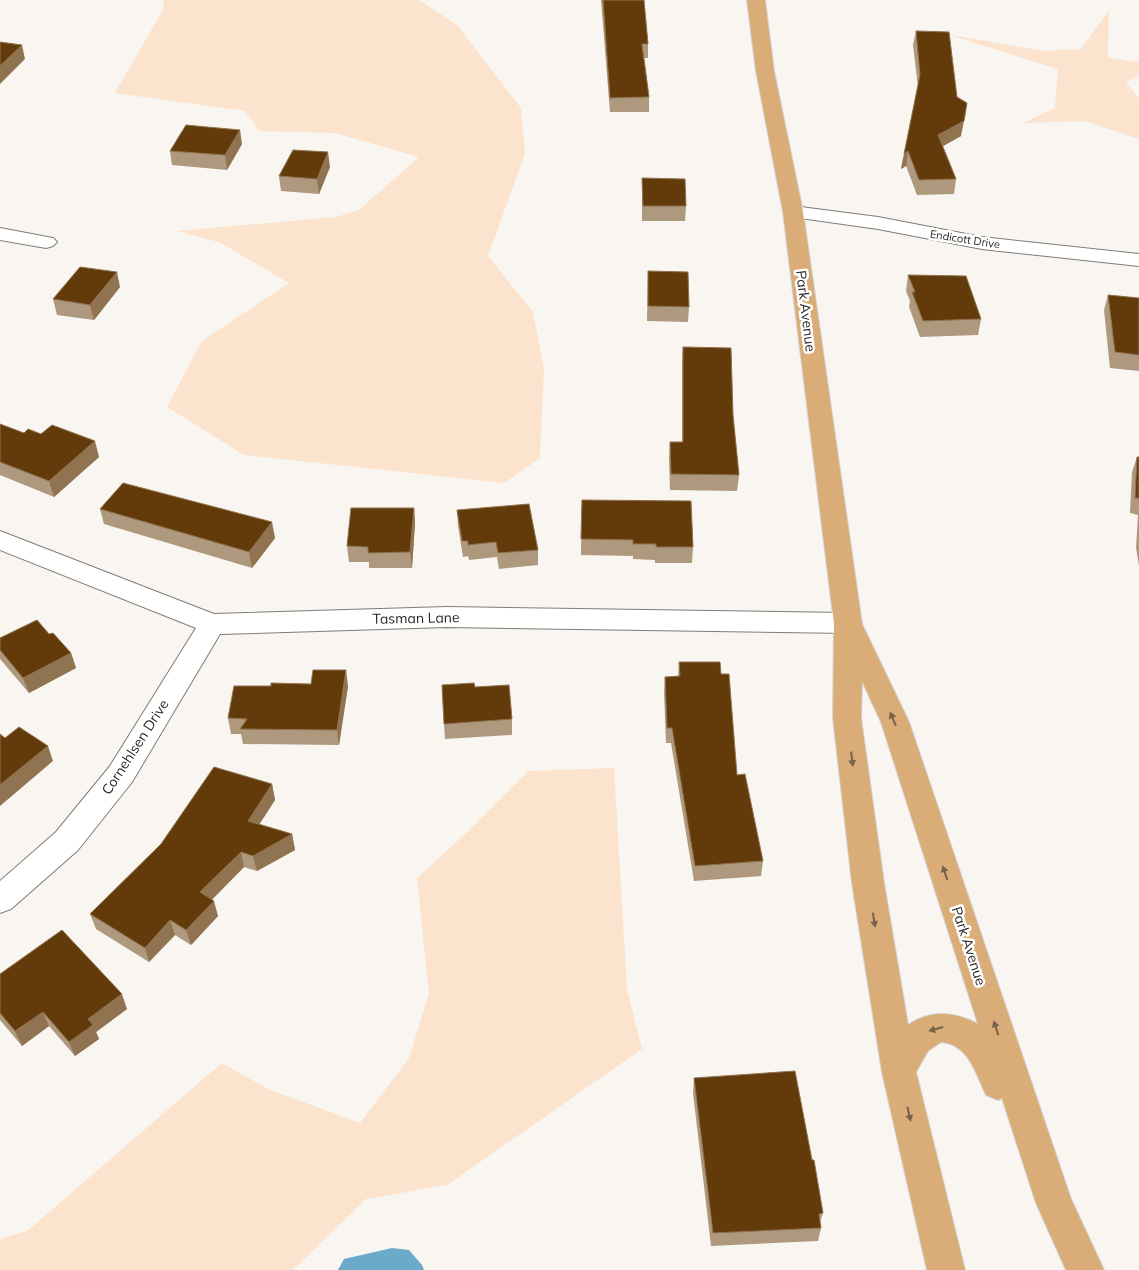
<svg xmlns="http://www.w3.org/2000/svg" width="1139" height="1270" viewBox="0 0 1139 1270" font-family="Mulish,sans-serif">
<rect width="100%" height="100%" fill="#f9f5f0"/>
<g fill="#fce3cd">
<polygon points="163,0 419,0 457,25 521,108 525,154 488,256 533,312 544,369 540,458 504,483 244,455 167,407 202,341 289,283 219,242 176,231 336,217 359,210 419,157 335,133 260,131 245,111 115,93 164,8"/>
<polygon points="1109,10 1108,57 1139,63 1139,75 1126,82 1139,99 1139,139 1085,121 1023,123 1055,108 1058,69 946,34 1044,51 1081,49"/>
<polygon points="614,768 627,989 642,1049 447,1185 366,1199 293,1270 0,1270 0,1239 27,1231 222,1063 268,1089 360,1123 409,1058 429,994 417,878 464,835 528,771"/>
</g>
<polygon fill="#6baacb" points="392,1248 409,1250 422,1265 424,1270 338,1270 344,1259"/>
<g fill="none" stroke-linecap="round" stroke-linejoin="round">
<g stroke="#807c78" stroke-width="2">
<g id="minor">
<polygon points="793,206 878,217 982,237 1139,254 1139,266 982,249 878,229 786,216 783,212 786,208"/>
<polygon points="0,228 53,238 57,242 53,246 46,248 0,240"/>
<polygon points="0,531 214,614 447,607 848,613 858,616 862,623 858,630 848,633 447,627 220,634 132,782 78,850 11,909 0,913 0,881 56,832 110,766 196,628 0,550"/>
</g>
</g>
<g stroke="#d4d4d3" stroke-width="2">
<path id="major" d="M747,0H765L774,71L803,212L862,624L909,722L1071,1199L1104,1270H1066L1036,1203L1002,1098L998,1100L986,1095C976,1074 969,1044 941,1042L928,1051L916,1072L965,1270H927L882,1072L852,883L833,718L834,623L783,212L756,71ZM862,681L881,722L978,1024C955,1012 931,1009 908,1025L884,883L861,718Z"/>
</g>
<use href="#minor" fill="#fff" fill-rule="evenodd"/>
<use href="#major" fill="#daad78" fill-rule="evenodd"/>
</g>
<g fill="#ae987e">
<polygon points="601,0 644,0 648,44 648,58 644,58 649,97 649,112 610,112"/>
<polygon points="916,31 961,136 943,146 956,179 954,194 917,195 906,166 901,169 918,87 913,45"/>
<polygon points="242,144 227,170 172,165 170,151"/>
<polygon points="330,167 319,194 281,191 279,176"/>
<polygon points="642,178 686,206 685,221 642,221"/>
<polygon points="648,271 689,307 688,322 647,321"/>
<polygon points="908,275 981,319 978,335 920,337 909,307 910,301 906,291"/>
<polygon points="120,287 94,320 57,315 53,299"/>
<polygon points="1108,295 1139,298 1139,371 1110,368 1104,310"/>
<polygon points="683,347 733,415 739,475 737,491 670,490 669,458 670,442 682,442 682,362"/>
<polygon points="0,424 24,433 99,457 54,497 0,475"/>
<polygon points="1137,457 1139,457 1139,565 1136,548 1138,515 1130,513 1132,472"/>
<polygon points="582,500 693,547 692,563 655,563 655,560 633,559 633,556 581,555"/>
<polygon points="414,508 415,523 412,568 369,568 369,562 349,562 347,546"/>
<polygon points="100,509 275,538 252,568 104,524"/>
<polygon points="457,510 538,550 538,565 499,569 497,557 469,560 468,556 463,557 458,526"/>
<polygon points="49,634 71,653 76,668 29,693 0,659 0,638"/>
<polygon points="679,662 721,674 737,775 763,861 761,876 694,881 671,743 666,743 664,692 665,677 678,677"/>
<polygon points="271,686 348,686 339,745 243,744 241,734 231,734 228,718"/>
<polygon points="475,687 512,719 512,735 445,739 444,724"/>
<polygon points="272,784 275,800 259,824 292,834 295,850 257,871 244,867 212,900 218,916 191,945 175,935 149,962 96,929 90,914"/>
<polygon points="0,974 127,1009 96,1032 99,1039 75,1056 49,1026 22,1046 0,1020"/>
<polygon points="694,1078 812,1160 823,1213 820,1222 821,1228 818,1241 711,1246 693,1093"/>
</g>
<g fill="#907350">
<polygon points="22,45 25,59 0,84 0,66"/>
<polygon points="964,121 961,136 936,150 938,135"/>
<polygon points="240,130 242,144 227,170 225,155"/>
<polygon points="908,151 906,166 901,169 904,154"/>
<polygon points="328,152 330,167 319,194 317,179"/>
<polygon points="117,272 120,287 94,320 90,305"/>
<polygon points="95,441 99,457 54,497 49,481"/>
<polygon points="414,508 415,523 412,568 410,552"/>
<polygon points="272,522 275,538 252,568 249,552"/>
<polygon points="71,653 76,668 29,693 23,678"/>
<polygon points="346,670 348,686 339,745 337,730"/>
<polygon points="48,746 53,761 0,806 0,785"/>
<polygon points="272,784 275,800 252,836 248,821"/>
<polygon points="292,834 295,850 257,871 253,856"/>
<polygon points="241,852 244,867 204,907 200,892"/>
<polygon points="214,901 218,916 191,945 186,930"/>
<polygon points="170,920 175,935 149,962 145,948"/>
<polygon points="122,994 127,1009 96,1032 99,1039 75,1056 69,1042 88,1019"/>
<polygon points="43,1012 49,1026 22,1046 15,1031"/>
</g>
<g fill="#633b0b" stroke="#907350">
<polygon points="603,0 644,0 648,44 642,44 649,97 610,98"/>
<polygon points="916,31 949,32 957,97 967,103 964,121 938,135 956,179 919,180 908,151 904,154 920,75"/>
<polygon points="0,42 22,45 0,66"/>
<polygon points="186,125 240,130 225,155 170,151"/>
<polygon points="293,150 328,152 317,179 279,176"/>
<polygon points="642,178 685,179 686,206 643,206"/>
<polygon points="80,267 117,272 90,305 53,299"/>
<polygon points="648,271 688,272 689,307 648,306"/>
<polygon points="908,275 966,276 981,319 923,321 912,292 915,292"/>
<polygon points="1108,295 1139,298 1139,355 1115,352"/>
<polygon points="683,347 731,348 733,415 739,475 671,474 670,442 683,442"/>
<polygon points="0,424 24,433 28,429 41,434 52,425 95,441 49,481 0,462"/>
<polygon points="1137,457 1139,457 1139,498 1135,498"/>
<polygon points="123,483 272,522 249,552 100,509"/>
<polygon points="582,500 691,501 693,547 656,547 656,544 633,544 633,540 581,539"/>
<polygon points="529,504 538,550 498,553 496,542 468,545 468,541 462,541 457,510"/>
<polygon points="351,508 414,508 410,552 368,553 368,547 347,546"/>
<polygon points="37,620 49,634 53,633 71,653 23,678 0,650 0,638"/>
<polygon points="679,662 720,662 721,674 729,674 737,775 745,774 763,861 695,866 672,728 667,728 665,677 680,676"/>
<polygon points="313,670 346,670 337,730 240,729 247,719 228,718 234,686 271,686 271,683 311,684"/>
<polygon points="474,683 475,687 509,685 512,719 444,724 442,685"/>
<polygon points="19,727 48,746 0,785 0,734 5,738"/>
<polygon points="214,767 272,784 248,821 292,834 253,856 241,852 200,892 214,901 186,930 170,920 145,948 90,914 161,844"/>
<polygon points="62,930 122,994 88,1019 93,1025 69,1042 43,1012 15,1031 0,1013 0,974"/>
<polygon points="795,1071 812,1160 814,1160 823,1213 819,1214 821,1228 713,1233 694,1078"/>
</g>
<defs><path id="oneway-solid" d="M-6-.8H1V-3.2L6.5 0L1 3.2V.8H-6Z" transform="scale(1.25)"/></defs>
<g fill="#78634a">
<use href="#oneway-solid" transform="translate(893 719) rotate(-113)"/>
<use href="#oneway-solid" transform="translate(852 759) rotate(83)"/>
<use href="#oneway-solid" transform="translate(945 873) rotate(-108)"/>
<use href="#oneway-solid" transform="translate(874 920) rotate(81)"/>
<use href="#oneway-solid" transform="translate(996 1028) rotate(-108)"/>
<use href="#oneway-solid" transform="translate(936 1029) rotate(165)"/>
<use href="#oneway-solid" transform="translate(909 1114) rotate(77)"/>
</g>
<g text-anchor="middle" stroke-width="5" stroke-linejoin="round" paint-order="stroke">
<g font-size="11" fill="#272624" stroke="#fff">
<text transform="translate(965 239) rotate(9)" y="4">Endicott Drive</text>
</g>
<g font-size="14" fill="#272624" stroke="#fff">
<text transform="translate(806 311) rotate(83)" y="5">Park Avenue</text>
<text transform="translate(416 618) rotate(-1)" y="5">Tasman Lane</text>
<text transform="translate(135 747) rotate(-57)" y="5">Cornehlsen Drive</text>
<text transform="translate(969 946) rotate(72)" y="5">Park Avenue</text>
</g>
</g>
</svg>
